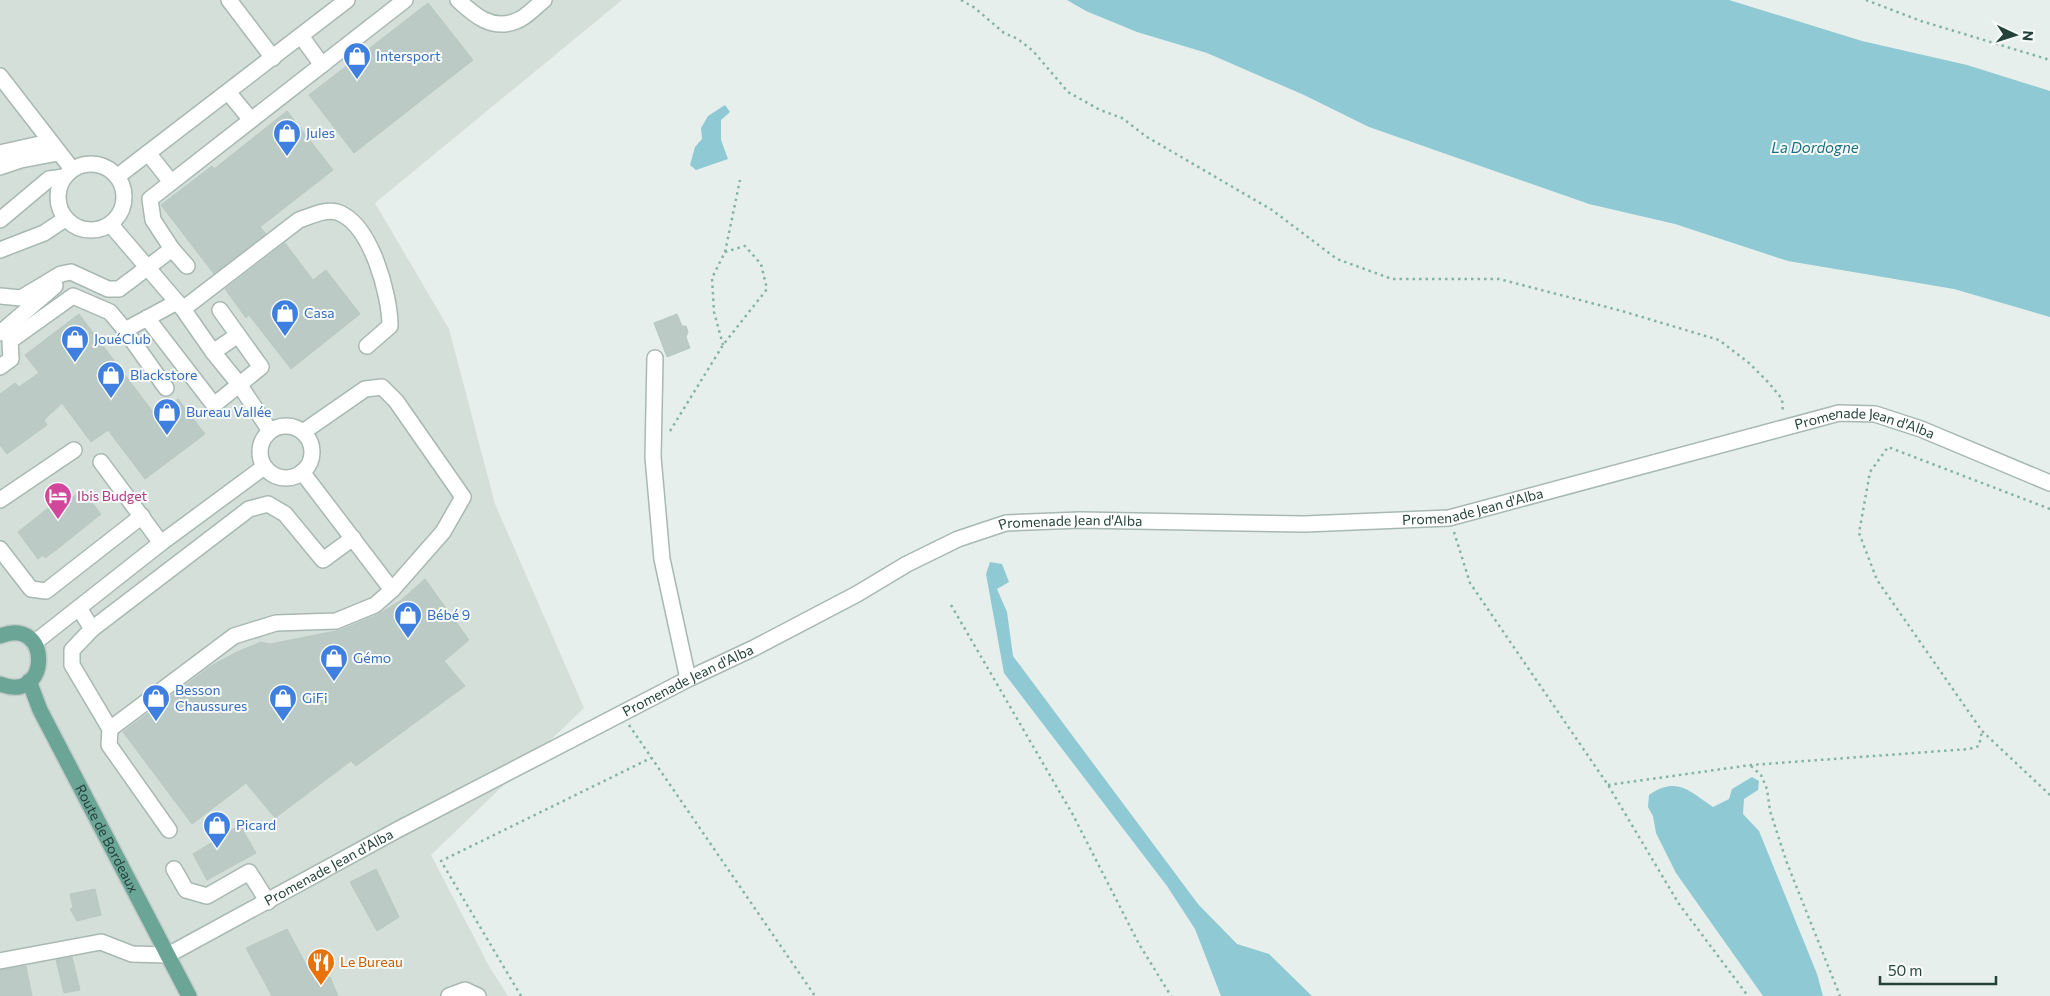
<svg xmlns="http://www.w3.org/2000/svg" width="2050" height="996" viewBox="0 0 2050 996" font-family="Commissioner,sans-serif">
<rect width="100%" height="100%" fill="#e6efeb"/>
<polygon fill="#d4dfda" points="0,0 622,0 375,203 449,329 495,504 584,708 431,855 490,968 508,996 0,996"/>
<g fill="#8ec9d4">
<polygon points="1067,0 1729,0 1862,41 1967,65 2050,91 2050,317 1954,289 1788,261 1675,224 1589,204 1369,127 1304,95 1207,53 1137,32 1086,11"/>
<polygon points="725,105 730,112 721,120 721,140 728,159 696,170 690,165 695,147 702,139 701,128 708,116"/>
<polygon points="990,562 1002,564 1009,582 997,589 1007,612 1013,656 1198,904 1237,944 1269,954 1312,996 1221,996 1195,929 1167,886 1004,673 986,574"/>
<path d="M1752,777L1759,781L1758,790L1744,799L1743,814L1759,831L1817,974L1823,996H1763L1676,873L1656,833L1653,816L1648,807L1649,795C1677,776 1689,791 1713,807L1729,799L1732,789Z"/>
</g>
<g fill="#bbcac4" stroke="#b8c9c2">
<polygon points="428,3 473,60 354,153 309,95"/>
<polygon points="287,111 333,170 260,227 266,234 214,274 161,205 212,166 214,169"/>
<polygon points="285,243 313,280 326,270 360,314 291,369 249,315 246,318 225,289"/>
<polygon points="79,314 156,416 178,399 205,434 145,479 108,430 91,442 62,403 44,420 47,425 7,454 0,445 0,394 15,383 19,387 39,373 25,355"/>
<polygon points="677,314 682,326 686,326 688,332 686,337 690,348 667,357 654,323"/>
<polygon points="82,490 101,514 56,550 45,558 43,555 38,559 18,532 48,508 52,513"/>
<polygon points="425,579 469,640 444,661 465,686 356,766 351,761 275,818 246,783 192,824 123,732 211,666 237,652 261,642 270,644 341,630 379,614 400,601"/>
<polygon points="240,825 256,853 207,880 193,854"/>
<polygon points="376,869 399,917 377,931 350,882"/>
<polygon points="95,889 101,915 77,921 70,909 73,908 70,894"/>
<polygon points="287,929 316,983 330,977 338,996 272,996 246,948"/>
<polygon points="72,957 80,990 64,993 56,960"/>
<polygon points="26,966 32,996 0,996 0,970"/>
</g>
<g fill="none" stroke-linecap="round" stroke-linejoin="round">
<g stroke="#a8b8b2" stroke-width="18">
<g id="minor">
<polyline points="229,0 273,58"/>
<path d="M458,0C474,15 492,31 516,21C526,18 536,6 544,0"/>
<polyline points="301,36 322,65"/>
<polyline points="0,76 72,169"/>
<polyline points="228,92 251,120"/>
<polyline points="0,153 49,142"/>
<polyline points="148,153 171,182"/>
<circle cx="91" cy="197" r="33"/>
<polyline points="0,167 21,160 58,153"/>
<polyline points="118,176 347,0"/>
<polyline points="0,220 49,179 64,177"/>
<polyline points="111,225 183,309 213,352 239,384 270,431"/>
<polyline points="172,249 153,220 150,199 405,0"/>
<polyline points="0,250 44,233 65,219"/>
<polyline points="0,296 21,298 61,274 71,272 108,289 119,289 172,249 187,266"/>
<path d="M183,309L299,220C311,216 324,209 337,212C371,223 390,295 390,326L367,346"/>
<polyline points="147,318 214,405 261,367 220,310"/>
<polyline points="0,333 55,286"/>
<polyline points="213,352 238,335"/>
<polyline points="655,358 653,457 662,559 688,679"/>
<polyline points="0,367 11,359 10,341 73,296 110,312 125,330"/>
<polyline points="166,388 125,330 177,302"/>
<circle cx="286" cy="452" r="26"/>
<polyline points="303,432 365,389 382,387 396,401 463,497 443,532 392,590"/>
<polyline points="101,462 161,543"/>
<polyline points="0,500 74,450"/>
<polyline points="0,549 31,589 46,591 142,516"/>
<polyline points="79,608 92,629 72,650 72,665 110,729 234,636 276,623 336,621 375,605 392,590 302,472"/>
<polyline points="92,629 249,509 268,504 285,514 323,560 353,538"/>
<polyline points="34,643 161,543 264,467"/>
<polyline points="110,729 109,745 169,830"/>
<polyline points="174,869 186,890 207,896 249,872 268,902"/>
<path id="s1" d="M0,961L101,942L132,954L168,955L399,829L688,679L754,648L857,594L907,564L958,539L1006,523L1080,520L1305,524L1449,518L1839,413L1875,414L1921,429L2050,483"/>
<polyline points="449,996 465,990 478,996"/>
</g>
</g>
<g stroke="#c2cac8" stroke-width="18">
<g id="major">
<path d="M0,636C52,615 51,705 0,684"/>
<path id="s2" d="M29,681L40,710L189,996"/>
</g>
</g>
<g stroke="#86b3a5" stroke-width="2.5" stroke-dasharray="2.5 4" stroke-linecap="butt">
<polyline points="961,0 975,8 1004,33 1018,39 1033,51 1068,92 1100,110 1122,118 1147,137 1272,210 1337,259 1392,279 1499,279 1622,311 1719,340 1749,363 1768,382 1782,399 1783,413"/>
<polyline points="1866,0 1921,21 2050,60"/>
<polyline points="725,252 740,180"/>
<polyline points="670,431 723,345 767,289 761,264 745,246 725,252 712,278 714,312 723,345"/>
<polyline points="2050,509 1888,447 1870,472 1859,533 1877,580 1982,731 2050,795"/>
<polyline points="1454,532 1470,583 1608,785 1679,904 1748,996"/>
<polyline points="951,605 1073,815 1139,944 1171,996"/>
<polyline points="629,725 815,996"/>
<polyline points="1751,766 1761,775 1767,789 1770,811 1787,863 1840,996"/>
<polyline points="1608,785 1751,765 1969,749 1979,746 1982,731"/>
<polyline points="521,996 441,861 651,758"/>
</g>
<use href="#minor" stroke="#fff" stroke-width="15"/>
<use href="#major" stroke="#6aa596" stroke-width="15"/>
</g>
<defs>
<g id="shop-pin" transform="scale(1.4375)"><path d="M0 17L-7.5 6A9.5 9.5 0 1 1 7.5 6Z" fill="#3f7fe0" stroke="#f7fbf9"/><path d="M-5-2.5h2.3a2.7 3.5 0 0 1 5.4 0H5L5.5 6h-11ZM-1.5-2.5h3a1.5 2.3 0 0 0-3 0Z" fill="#fff"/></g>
<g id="hotel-pin" transform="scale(1.4375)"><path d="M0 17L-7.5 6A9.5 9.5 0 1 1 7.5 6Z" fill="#d1479c" stroke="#f7fbf9"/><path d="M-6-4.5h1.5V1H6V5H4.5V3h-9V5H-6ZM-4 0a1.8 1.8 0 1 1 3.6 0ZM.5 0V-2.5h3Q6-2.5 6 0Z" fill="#fff"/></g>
<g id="restaurant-pin" transform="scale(1.4375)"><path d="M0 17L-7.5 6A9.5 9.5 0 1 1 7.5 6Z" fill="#e8710a" stroke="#f7fbf9"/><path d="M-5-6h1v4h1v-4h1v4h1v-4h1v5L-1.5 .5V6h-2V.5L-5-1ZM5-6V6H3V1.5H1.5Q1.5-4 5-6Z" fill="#fff"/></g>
</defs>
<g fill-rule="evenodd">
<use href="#shop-pin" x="357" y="56"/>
<use href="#shop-pin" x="287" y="133"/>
<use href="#shop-pin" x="285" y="313"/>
<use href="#shop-pin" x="75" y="339"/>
<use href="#shop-pin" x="111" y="375"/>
<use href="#shop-pin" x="167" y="412"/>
<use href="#hotel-pin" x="58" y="496"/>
<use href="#shop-pin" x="408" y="615"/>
<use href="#shop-pin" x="334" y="658"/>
<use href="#shop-pin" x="156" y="698"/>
<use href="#shop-pin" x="283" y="698"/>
<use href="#shop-pin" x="217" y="825"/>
<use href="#restaurant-pin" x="321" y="962"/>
</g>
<g text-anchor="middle" stroke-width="4" stroke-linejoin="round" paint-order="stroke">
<g font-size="14" fill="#366cbe" stroke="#f7fbf9" text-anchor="start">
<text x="376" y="61">Intersport</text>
<text x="306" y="138">Jules</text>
<text x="304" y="318">Casa</text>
<text x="94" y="344">JouéClub</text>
<text x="130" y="380">Blackstore</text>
<text x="186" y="417">Bureau Vallée</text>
<text x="427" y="620">Bébé 9</text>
<text x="353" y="663">Gémo</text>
<text x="175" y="695">Besson<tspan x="175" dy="16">Chaussures</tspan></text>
<text x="302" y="703">GiFi</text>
<text x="236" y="830">Picard</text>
</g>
<g font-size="14" fill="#24423a" stroke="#f7fbf9">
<text dy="5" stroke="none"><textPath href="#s1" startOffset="1989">Promenade Jean d'Alba</textPath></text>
<text dy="5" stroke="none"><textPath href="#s1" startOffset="1584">Promenade Jean d'Alba</textPath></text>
<text dy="5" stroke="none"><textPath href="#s1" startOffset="1180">Promenade Jean d'Alba</textPath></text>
<text dy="5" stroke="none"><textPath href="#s1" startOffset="760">Promenade Jean d'Alba</textPath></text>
<text dy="5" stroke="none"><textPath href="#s2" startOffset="176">Route de Bordeaux</textPath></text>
<text dy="5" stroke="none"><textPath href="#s1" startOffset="355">Promenade Jean d'Alba</textPath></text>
</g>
<g font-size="14" fill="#b23c85" stroke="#f7fbf9" text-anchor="start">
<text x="77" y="501">Ibis Budget</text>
</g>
<g font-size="14" fill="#c56008" stroke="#f7fbf9" text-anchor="start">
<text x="340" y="967">Le Bureau</text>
</g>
<g font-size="15" font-style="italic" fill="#1c6f80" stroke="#f7fbf9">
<text x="1815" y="153">La Dordogne</text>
</g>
</g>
<g transform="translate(2015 35) rotate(94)" stroke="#f7fbf9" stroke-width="4" paint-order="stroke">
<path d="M0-4L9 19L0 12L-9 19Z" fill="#24423a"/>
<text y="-8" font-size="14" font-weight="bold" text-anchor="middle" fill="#24423a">N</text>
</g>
<path d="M1880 976v8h116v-8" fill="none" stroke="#24423a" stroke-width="2.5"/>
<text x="1888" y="976" font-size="15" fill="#24423a" stroke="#f7fbf9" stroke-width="4" paint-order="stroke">50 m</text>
</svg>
